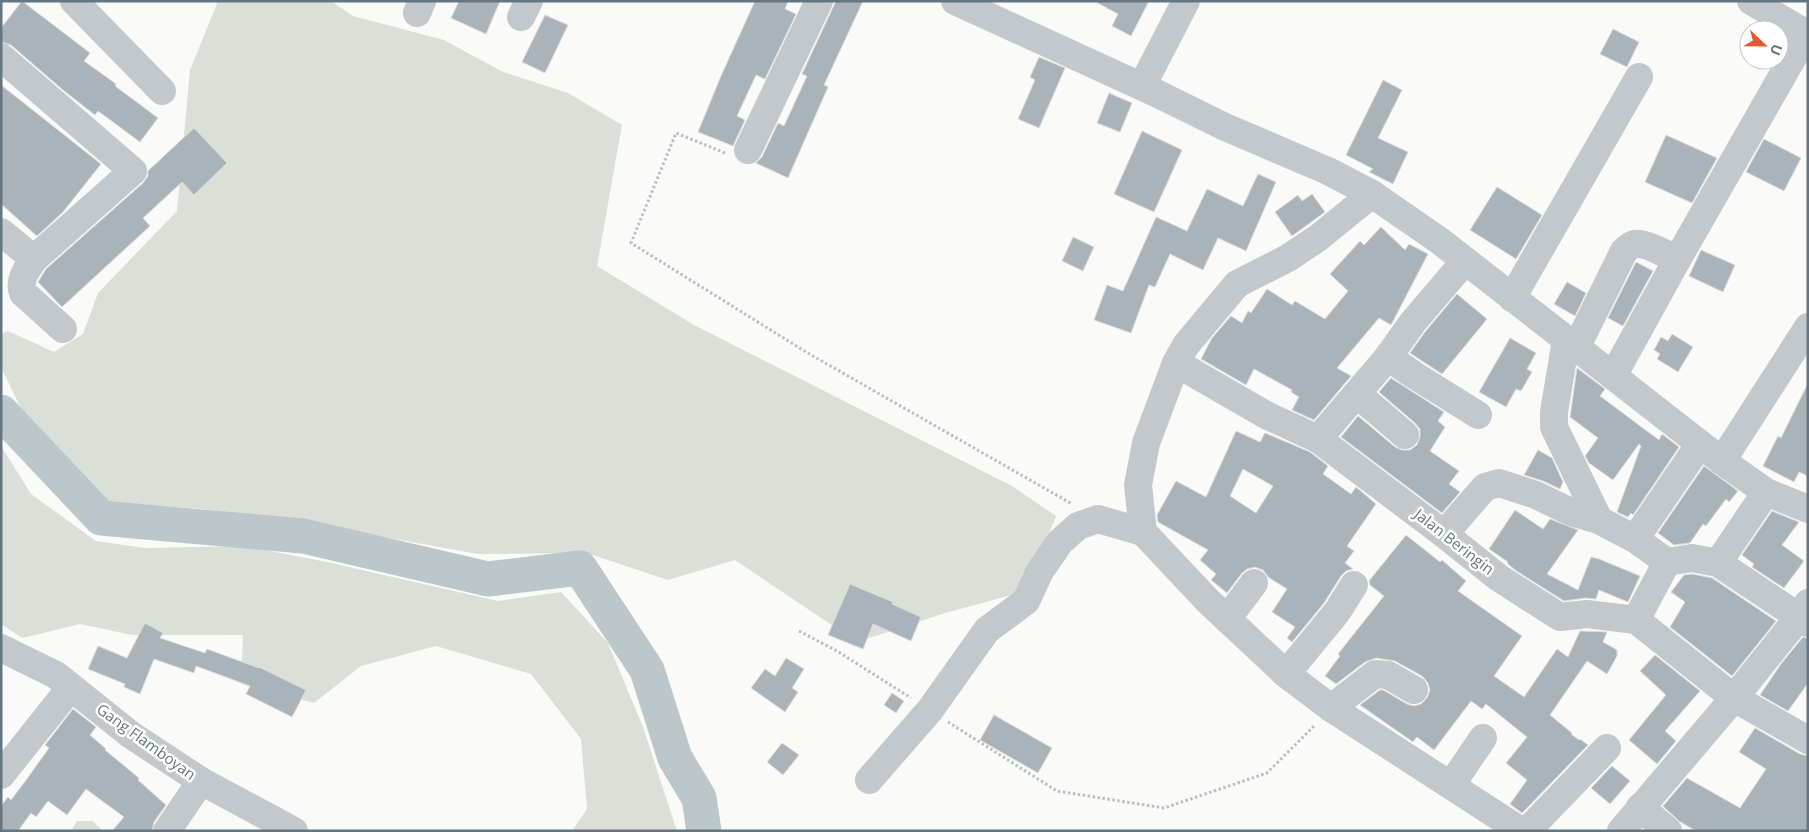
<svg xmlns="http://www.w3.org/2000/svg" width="1809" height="832" viewBox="0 0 1809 832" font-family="'Open Sans',sans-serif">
<rect width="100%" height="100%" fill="#fafaf8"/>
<g fill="#dadfd7">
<polygon points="218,1 331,1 353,16 444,40 503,72 568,93 622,125 597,266 694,325 1012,486 1056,516 1026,591 945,613 857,642 735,560 668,580 587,553 478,554 345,530 203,509 109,502 24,415 1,367 1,334 8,331 54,352 83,334 98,293 177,211 190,70"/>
<polygon points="1,446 31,494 96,541 145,548 244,546 327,562 498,601 561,592 608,643 643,727 677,831 572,831 587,809 581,739 531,674 436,646 361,666 314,703 241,684 243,635 132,635 80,624 22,638 1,624"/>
<polygon points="77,821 93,821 103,831 71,831"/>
</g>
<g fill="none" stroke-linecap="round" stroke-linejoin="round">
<polyline stroke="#bbc7cb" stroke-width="35" points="1,412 101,518 303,536 488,579 580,568 647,670 675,758 699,798 704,831"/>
</g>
<g fill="#aab3b9" stroke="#dcdcda" fill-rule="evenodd">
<polygon points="22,1 90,53 84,61 116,84 115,86 158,118 140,142 98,111 95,115 63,90 11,45 1,42 1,28"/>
<polygon points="459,1 500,1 486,34 451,18"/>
<polygon points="755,1 788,1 785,9 796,14 765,79 756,75 737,116 745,120 733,146 698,132 721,76"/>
<polygon points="836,1 863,1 824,85 828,87 788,178 756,163 762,157 778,123 784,126 807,76 802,74"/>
<polygon points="1094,1 1149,1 1131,36 1112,26 1118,14"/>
<polygon points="545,15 568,25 545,73 522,62"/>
<polygon points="1613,29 1639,42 1627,67 1600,54"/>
<polygon points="1039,57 1065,68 1039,128 1018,119 1035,80 1030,77"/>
<polygon points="1383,80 1402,90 1378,138 1408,152 1393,184 1369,172 1373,169 1346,155"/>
<polygon points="1,85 101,164 63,212 37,236 1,204"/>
<polygon points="1109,93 1132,103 1120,132 1097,123"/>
<polygon points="194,128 227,163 194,195 182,182 143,218 150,226 62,307 38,282 46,269 143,183 148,176 148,171"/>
<polygon points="1142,131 1182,150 1154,212 1114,194"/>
<polygon points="1666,135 1717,158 1692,203 1645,182"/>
<polygon points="1764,139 1801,158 1784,191 1746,172"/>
<polygon points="1258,174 1276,182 1246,251 1218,238 1203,270 1170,254 1155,287 1149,285 1131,333 1094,320 1107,285 1123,291 1156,217 1187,231 1207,189 1243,206"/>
<polygon points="1497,187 1542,215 1516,259 1470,230"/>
<polygon points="1312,194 1325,212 1292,236 1275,212 1298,195 1302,201"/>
<polygon points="1381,227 1405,250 1409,244 1428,254 1391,325 1379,318 1337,368 1351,376 1314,420 1292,410 1299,397 1291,392 1292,390 1254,369 1246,385 1201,359 1212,338 1231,316 1242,323 1248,311 1251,313 1267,289 1292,305 1295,301 1325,319 1348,291 1330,274 1360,241 1364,245"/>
<polygon points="1073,237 1094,247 1083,271 1062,261"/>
<polygon points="1701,250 1735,265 1723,292 1689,276"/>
<polygon points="1636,262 1653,271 1623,326 1608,318"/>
<polygon points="1567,282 1586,293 1575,316 1554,304"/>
<polygon points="1457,294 1487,319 1442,374 1410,353 1425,332"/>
<polygon points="1672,334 1693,347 1678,372 1657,359 1660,354 1654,350 1661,337 1668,341"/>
<polygon points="1510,338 1536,353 1527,369 1532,372 1521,391 1516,389 1506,407 1479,392"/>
<polygon points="1577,368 1605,389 1600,396 1659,440 1662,434 1679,447 1633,515 1631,513 1628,517 1617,512 1641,446 1639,444 1613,480 1589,463 1585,456 1598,438 1570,417"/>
<polygon points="1391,378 1444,412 1438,421 1445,427 1430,451 1459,471 1449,484 1460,492 1442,513 1341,437 1358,416 1395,447 1402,450 1410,450 1417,445 1420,437 1420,429 1415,423 1379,392"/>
<polygon points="1808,383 1808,476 1799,472 1794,482 1763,466 1778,436 1781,438"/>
<path d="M1236,431L1260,442L1265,433L1310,452L1328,466L1323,474L1351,494L1356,487L1376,504L1347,546L1354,551L1345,563L1353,569L1346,571L1341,576L1324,603L1292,642L1287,638L1295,627L1272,612L1287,589L1268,577L1263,570L1255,567L1247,569L1242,573L1227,593L1211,580L1216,574L1200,560L1208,550L1158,522L1157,515L1176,481L1206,497ZM1243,469L1273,486L1256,513L1230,496Z"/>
<polygon points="1538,450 1552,458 1563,482 1560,489 1543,481 1524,475"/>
<polygon points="1704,466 1738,491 1729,502 1726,499 1706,526 1703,524 1690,543 1674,545 1658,533"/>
<polygon points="1515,510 1543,529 1550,519 1578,530 1547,574 1578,590 1591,557 1599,559 1640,576 1628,602 1599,590 1596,599 1585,598 1564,601 1515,570 1507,563 1508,562 1489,549"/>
<polygon points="1772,511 1799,522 1782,545 1804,561 1784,588 1752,567 1754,564 1742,555"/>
<polygon points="1406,535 1440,562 1442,560 1466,581 1458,591 1522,636 1494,676 1524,697 1557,649 1568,657 1580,631 1607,632 1603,642 1617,650 1617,656 1607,674 1587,661 1550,715 1572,733 1571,734 1579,740 1580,739 1588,745 1522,813 1510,804 1527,780 1506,763 1527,737 1486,704 1482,709 1471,701 1434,750 1417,737 1413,742 1360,705 1380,690 1383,690 1407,704 1414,706 1421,704 1427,698 1430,690 1428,683 1422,676 1395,661 1376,658 1365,662 1336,684 1325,676 1340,656 1338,654 1384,596 1370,585 1369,581"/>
<polygon points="1692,574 1712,578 1776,621 1732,676 1670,627 1685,602 1671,592 1684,575"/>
<polygon points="850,584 893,602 892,604 921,617 911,641 873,624 863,649 828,635"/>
<polygon points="145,623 163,633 160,638 205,653 207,649 259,668 259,667 306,690 292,717 246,694 250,686 196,666 194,673 154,659 140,694 124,687 125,684 88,669 98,646 127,658"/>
<polygon points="1803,637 1808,639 1808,683 1788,711 1760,695 1781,664"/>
<polygon points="1655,655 1700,691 1665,731 1676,741 1657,764 1629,740 1666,695 1640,671"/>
<polygon points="786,658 804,669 792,688 798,692 785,712 751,688 765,669 775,676"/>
<polygon points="892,693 904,701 896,713 884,705"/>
<polygon points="73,709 96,727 90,735 106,749 105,750 139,778 138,780 166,805 154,822 152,831 112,831 124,817 86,789 67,815 48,801 36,817 31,813 18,831 1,831 1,806 8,797 11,800 24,783 49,748 45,745"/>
<polygon points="994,715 1052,748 1038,773 980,740"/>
<polygon points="1755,728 1800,754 1808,756 1808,831 1696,831 1679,821 1663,806 1687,778 1740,808 1766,769 1739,752"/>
<polygon points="782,743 799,755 783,775 767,762"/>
<polygon points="1612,766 1630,781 1610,804 1591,788"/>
</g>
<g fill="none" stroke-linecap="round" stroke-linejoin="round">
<g stroke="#bbbfc2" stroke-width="3" stroke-dasharray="2.5 2.5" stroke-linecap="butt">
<polyline points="725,153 676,133 631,243 806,352 1072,504"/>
<polyline points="799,631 837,651 911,698"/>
<polyline points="948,722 1057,791 1164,808 1267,773 1315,725"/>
</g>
<g stroke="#c3c8cc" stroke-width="28">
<polyline points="74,1 162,91"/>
<polyline points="955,1 1158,94 1225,127 1328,171 1372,194 1440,241 1722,461 1766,492 1808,509"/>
<polyline points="1751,1 1807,34"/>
<polyline points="417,13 422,1"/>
<polyline points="521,17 529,1"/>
<path d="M1,57L133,171L34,259C27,269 18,280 23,293L63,329"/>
<polyline points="1142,86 1186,1"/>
<polyline points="748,150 819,1"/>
<polyline points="1372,194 1318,238 1288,258 1237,284 1186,345 1176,363 1146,443 1138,485 1143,532 1208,601 1286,674 1331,708 1521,831"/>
<polyline points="1,232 34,259"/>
<polyline points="1465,261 1413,322 1388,357 1414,375 1478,415"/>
<polyline points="1512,298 1639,77"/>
<polyline points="1566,340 1554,412 1554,427 1599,520 1635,539 1667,562 1636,620"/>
<path d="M1576,348L1624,251C1627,249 1630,245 1634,244C1646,242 1667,255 1677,260"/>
<polyline points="1176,363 1268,416 1318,439 1444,534 1499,578 1560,617 1587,614 1636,620 1734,698 1808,740"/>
<polyline points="1613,376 1677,260 1808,31"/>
<polyline points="1357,394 1405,435"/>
<polyline points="1318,439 1388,357"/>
<polyline points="1722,461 1808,327"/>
<polyline points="1444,534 1485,487 1499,483 1536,495 1571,512 1599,520"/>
<polyline points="1635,539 1700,444"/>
<polyline points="1667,562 1692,558 1718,563 1808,623"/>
<polyline points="1718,563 1766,492"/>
<polyline points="1227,619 1254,583"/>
<polyline points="1,648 56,675 131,735 201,781 294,831"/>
<polyline points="1286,674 1337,612 1354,585"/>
<polyline points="1331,708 1375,674 1388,675 1414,690"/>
<polyline points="1,775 71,687"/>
<polyline points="869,780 930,710 987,630 1026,601 1040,571 1060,542 1078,526 1098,519 1143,532"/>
<polyline points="1451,785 1483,738"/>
<polyline points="1640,807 1668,831"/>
<polyline points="167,831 201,781"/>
<polyline points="1527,831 1607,748"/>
<polyline points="1621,831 1734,698 1799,617 1808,603"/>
</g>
</g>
<g text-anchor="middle" stroke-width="5" stroke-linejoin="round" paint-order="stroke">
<g font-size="15" fill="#657683" stroke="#fff">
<text transform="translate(1454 542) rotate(38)" y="5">Jalan Beringin</text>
<text transform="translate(146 742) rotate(36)" y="5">Gang Flamboyan</text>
</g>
</g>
<rect width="1809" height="832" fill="none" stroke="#657683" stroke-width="5"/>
<g transform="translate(1764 45) rotate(112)"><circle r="24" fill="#ffffff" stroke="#c1c8cd"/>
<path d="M0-4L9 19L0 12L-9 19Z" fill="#e4572e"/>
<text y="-8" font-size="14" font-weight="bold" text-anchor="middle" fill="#657683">U</text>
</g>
</svg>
